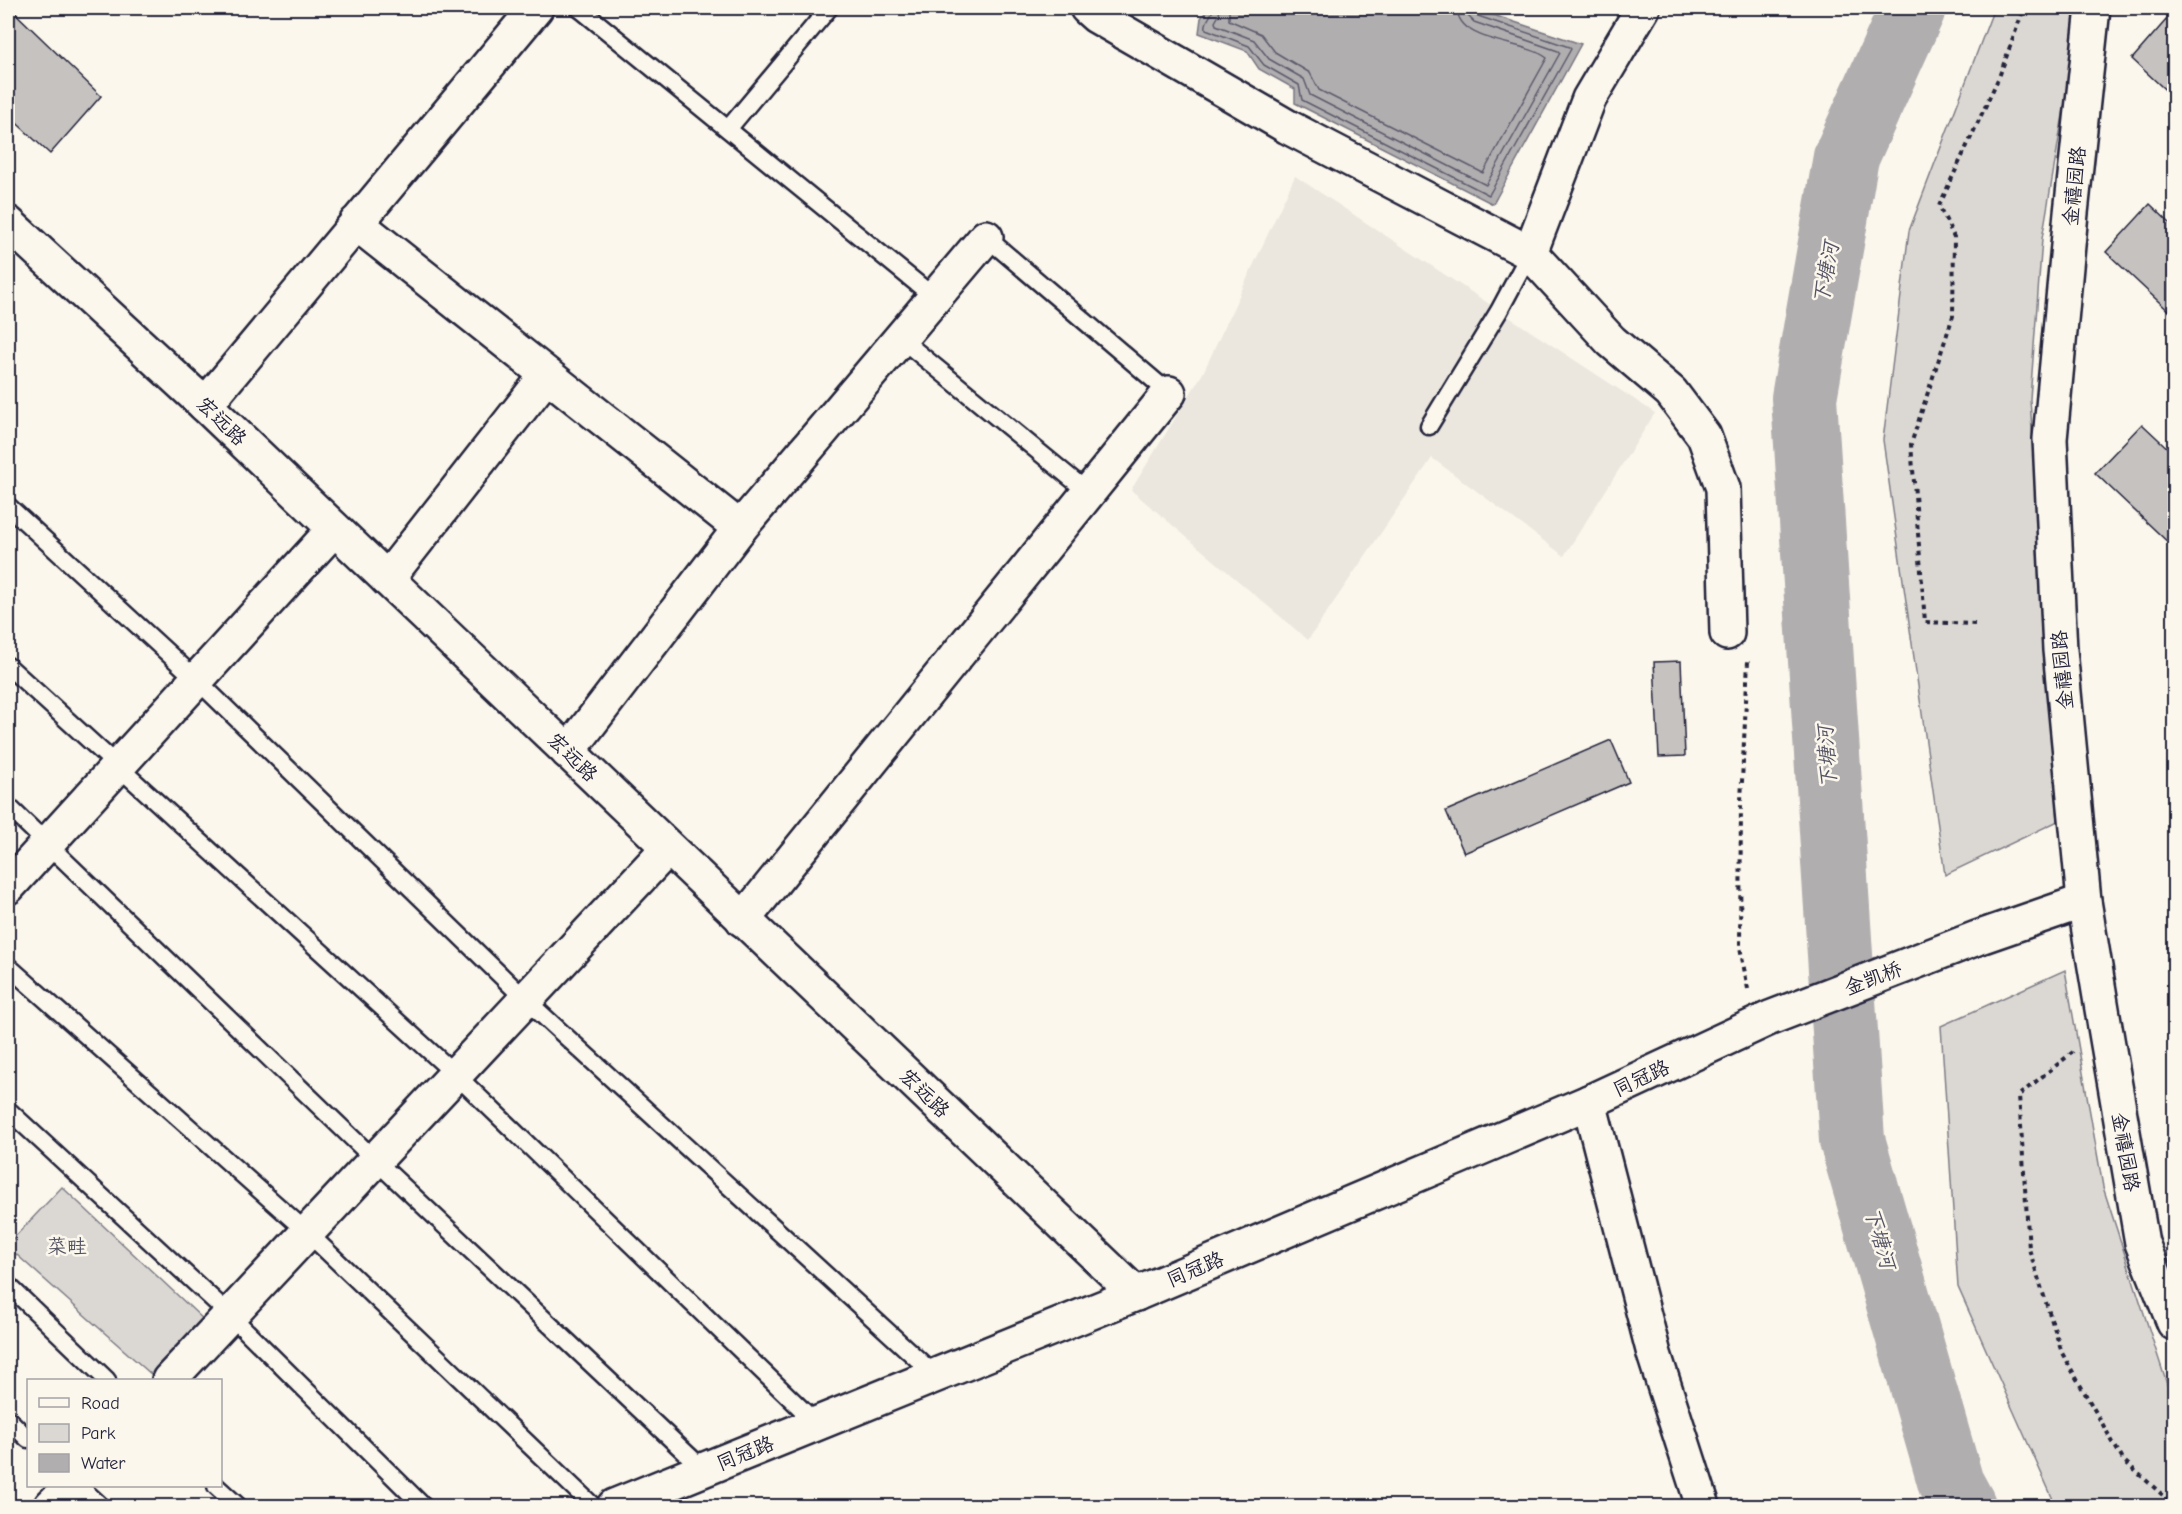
<svg xmlns="http://www.w3.org/2000/svg" width="2182" height="1514" viewBox="0 0 2182 1514" font-family="'Comic Neue','LXGW WenKai TC',sans-serif">
<rect width="100%" height="100%" fill="#fbf7ec"/>
<filter id="ink" filterUnits="userSpaceOnUse"><feTurbulence type="fractalNoise" baseFrequency=".0167" numOctaves="2"/><feDisplacementMap in="SourceGraphic" scale="12" xChannelSelector="R" yChannelSelector="G"/><feConvolveMatrix kernelMatrix="1 2 1 2 8 2 1 2 1" color-interpolation-filters="sRGB"/></filter>
<g filter="url(#ink)">
<polygon fill="#ebe7df" points="1295,176 1655,413 1564,556 1432,458 1308,640 1131,490 1203,373"/>
<g fill="#dbd8d3" stroke="#7e7d87" stroke-width="1.5">
<polygon points="1994,8 2081,8 2042,239 2030,399 2058,821 1945,875 1883,440 1909,231"/>
<polygon points="2065,970 2103,1187 2174,1406 2174,1506 2056,1506 1958,1287 1941,1026"/>
<polygon points="62,1187 205,1321 152,1375 8,1247 8,1244"/>
</g>
<polygon fill="#b1aeb0" stroke="#787681" stroke-width="1.5" points="1209,8 1472,8 1581,44 1493,204 1295,103 1295,89 1259,69 1247,51 1199,33 1201,18"/>
<g fill="none" stroke-linecap="round" stroke-linejoin="round">
<g stroke="#5b5a6a" stroke-width="1.5">
<path d="M1213,8C1213,16 1204,20 1206,29L1249,46L1264,65L1299,85L1302,100L1489,195L1571,49L1569,47L1478,16L1475,13L1474,8"/>
<polyline points="1220,8 1219,15 1215,22 1216,25 1254,40 1269,59 1304,79 1310,95 1486,185 1560,53 1558,51 1474,22 1468,16 1466,8"/>
<path d="M1229,8V20L1261,34L1275,52L1310,73L1319,90L1483,173L1547,58C1524,40 1458,44 1457,8"/>
</g>
<polyline stroke="#b1aeb0" stroke-width="66" points="1913,8 1846,157 1804,398 1852,1140 1951,1484 1963,1506"/>
</g>
<g fill="#c6c2c0" stroke="#22223b" stroke-width="1.5">
<polygon points="8,8 10,8 101,96 50,154 8,115"/>
<polygon points="2174,11 2174,98 2132,59"/>
<polygon points="2150,204 2174,227 2174,316 2106,252"/>
<polygon points="2142,424 2174,454 2174,548 2095,473"/>
<polygon points="1681,661 1685,756 1659,757 1654,662"/>
<polygon points="1611,740 1629,782 1464,853 1446,811"/>
</g>
<g fill="none" stroke-linecap="round" stroke-linejoin="round">
<g stroke="#22223b" stroke-width="21">
<g id="lane">
<polyline points="579,8 935,298"/>
<polyline points="728,129 829,8"/>
<polyline points="986,237 1169,393"/>
<polyline points="900,338 1089,493"/>
<polyline points="1429,426 1499,311 1530,253"/>
<polyline points="8,506 197,680 526,1000 936,1376"/>
<polyline points="8,666 456,1075 817,1424"/>
<polyline points="8,806 375,1160 704,1470"/>
<polyline points="8,966 308,1233 593,1506"/>
<polyline points="8,1110 230,1315 423,1506"/>
<polyline points="8,1285 107,1380"/>
<polyline points="8,1419 28,1439"/>
<polyline points="79,1486 101,1506"/>
<polyline points="216,1486 238,1506"/>
</g>
</g>
<g stroke="#22223b" stroke-width="38">
<g id="street">
<polyline points="1087,8 1096,16 1288,127 1530,253"/>
<polyline points="1643,8 1589,99 1530,253 1611,341 1671,392 1704,436 1723,488 1727,633"/>
<polyline points="8,223 205,405 1136,1294"/>
<polyline points="356,223 740,528"/>
<polyline points="205,405 536,8"/>
<polyline points="387,579 546,376"/>
<polyline points="568,752 740,528 986,237"/>
<polyline points="8,887 334,529"/>
<polyline points="743,920 1169,393"/>
<polyline points="1589,1102 1654,1354 1703,1506"/>
<polyline points="169,1380 668,848"/>
<polyline points="51,1506 71,1486"/>
<polyline points="614,1506 1136,1294 1589,1102 1770,1018 1977,938 2084,901"/>
</g>
</g>
<g stroke="#22223b" stroke-width="38">
<polyline id="secondary" points="2093,8 2071,213 2050,439 2060,650 2084,901 2105,1027 2142,1243 2174,1323"/>
</g>
<g stroke="#22223b" stroke-width="4" stroke-dasharray="4.5 4.5" stroke-linecap="butt">
<polyline points="1975,624 1925,622 1911,444 1953,316 1954,237 1939,206 1999,77 2024,8"/>
<polyline points="1748,989 1740,947 1741,801 1748,661"/>
<polyline points="2073,1052 2019,1095 2029,1249 2062,1353 2123,1460 2174,1505"/>
</g>
<use href="#lane" stroke="#fbf7ec" stroke-width="16"/>
<use href="#street" stroke="#fbf7ec" stroke-width="33"/>
<use href="#secondary" stroke="#fbf7ec" stroke-width="33"/>
</g>
</g>
<g text-anchor="middle" stroke-width="5" stroke-linejoin="round" paint-order="stroke">
<g font-size="20" fill="#22223b" stroke="#fbf7ec">
<text transform="translate(2074 186) rotate(-84)" y="7">金禧园路</text>
<text transform="translate(222 421) rotate(44)" y="7">宏远路</text>
<text transform="translate(2062 670) rotate(-95)" y="7">金禧园路</text>
<text transform="translate(573 757) rotate(44)" y="7">宏远路</text>
<text transform="translate(1873 978) rotate(-21)" y="7">金凯桥</text>
<text transform="translate(1641 1078) rotate(-25)" y="7">同冠路</text>
<text transform="translate(925 1093) rotate(44)" y="7">宏远路</text>
<text transform="translate(2126 1152) rotate(80)" y="7">金禧园路</text>
<text transform="translate(1195 1269) rotate(-23)" y="7">同冠路</text>
<text transform="translate(745 1453) rotate(-22)" y="7">同冠路</text>
</g>
<g font-size="20" fill="#505061" stroke="#fbf7ec">
<text x="67" y="1253">菜畦</text>
</g>
<g font-size="21" font-style="italic" fill="#545364" stroke="#fbf7ec">
<text transform="translate(1826 273) rotate(-80)" y="7">下塘河</text>
<text transform="translate(1827 757) rotate(-94)" y="7">下塘河</text>
<text transform="translate(1880 1238) rotate(74)" y="7">下塘河</text>
</g>
</g>
<rect width="2182" height="1514" fill="none" stroke="#fbf7ec" stroke-width="30"/>
<rect x="15" y="15" width="2152" height="1484" fill="none" stroke="#22223b" stroke-width="2" filter="url(#ink)"/>
<rect x="27" y="1379" width="195" height="108" fill="#fbf7ec" stroke="#a4a2a5" stroke-width="1.5"/>
<rect x="39" y="1398" width="30" height="9" fill="#fbf7ec" stroke="#a4a2a5" stroke-width="1.5"/>
<text x="81" y="1409" font-size="18" fill="#22223b">Road</text>
<rect x="39" y="1424" width="30" height="18" fill="#dbd8d3" stroke="#a4a2a5" stroke-width="1.5"/>
<text x="81" y="1439" font-size="18" fill="#22223b">Park</text>
<rect x="39" y="1454" width="30" height="18" fill="#b1aeb0" stroke="#a4a2a5" stroke-width="1.5"/>
<text x="81" y="1469" font-size="18" fill="#22223b">Water</text>
</svg>
